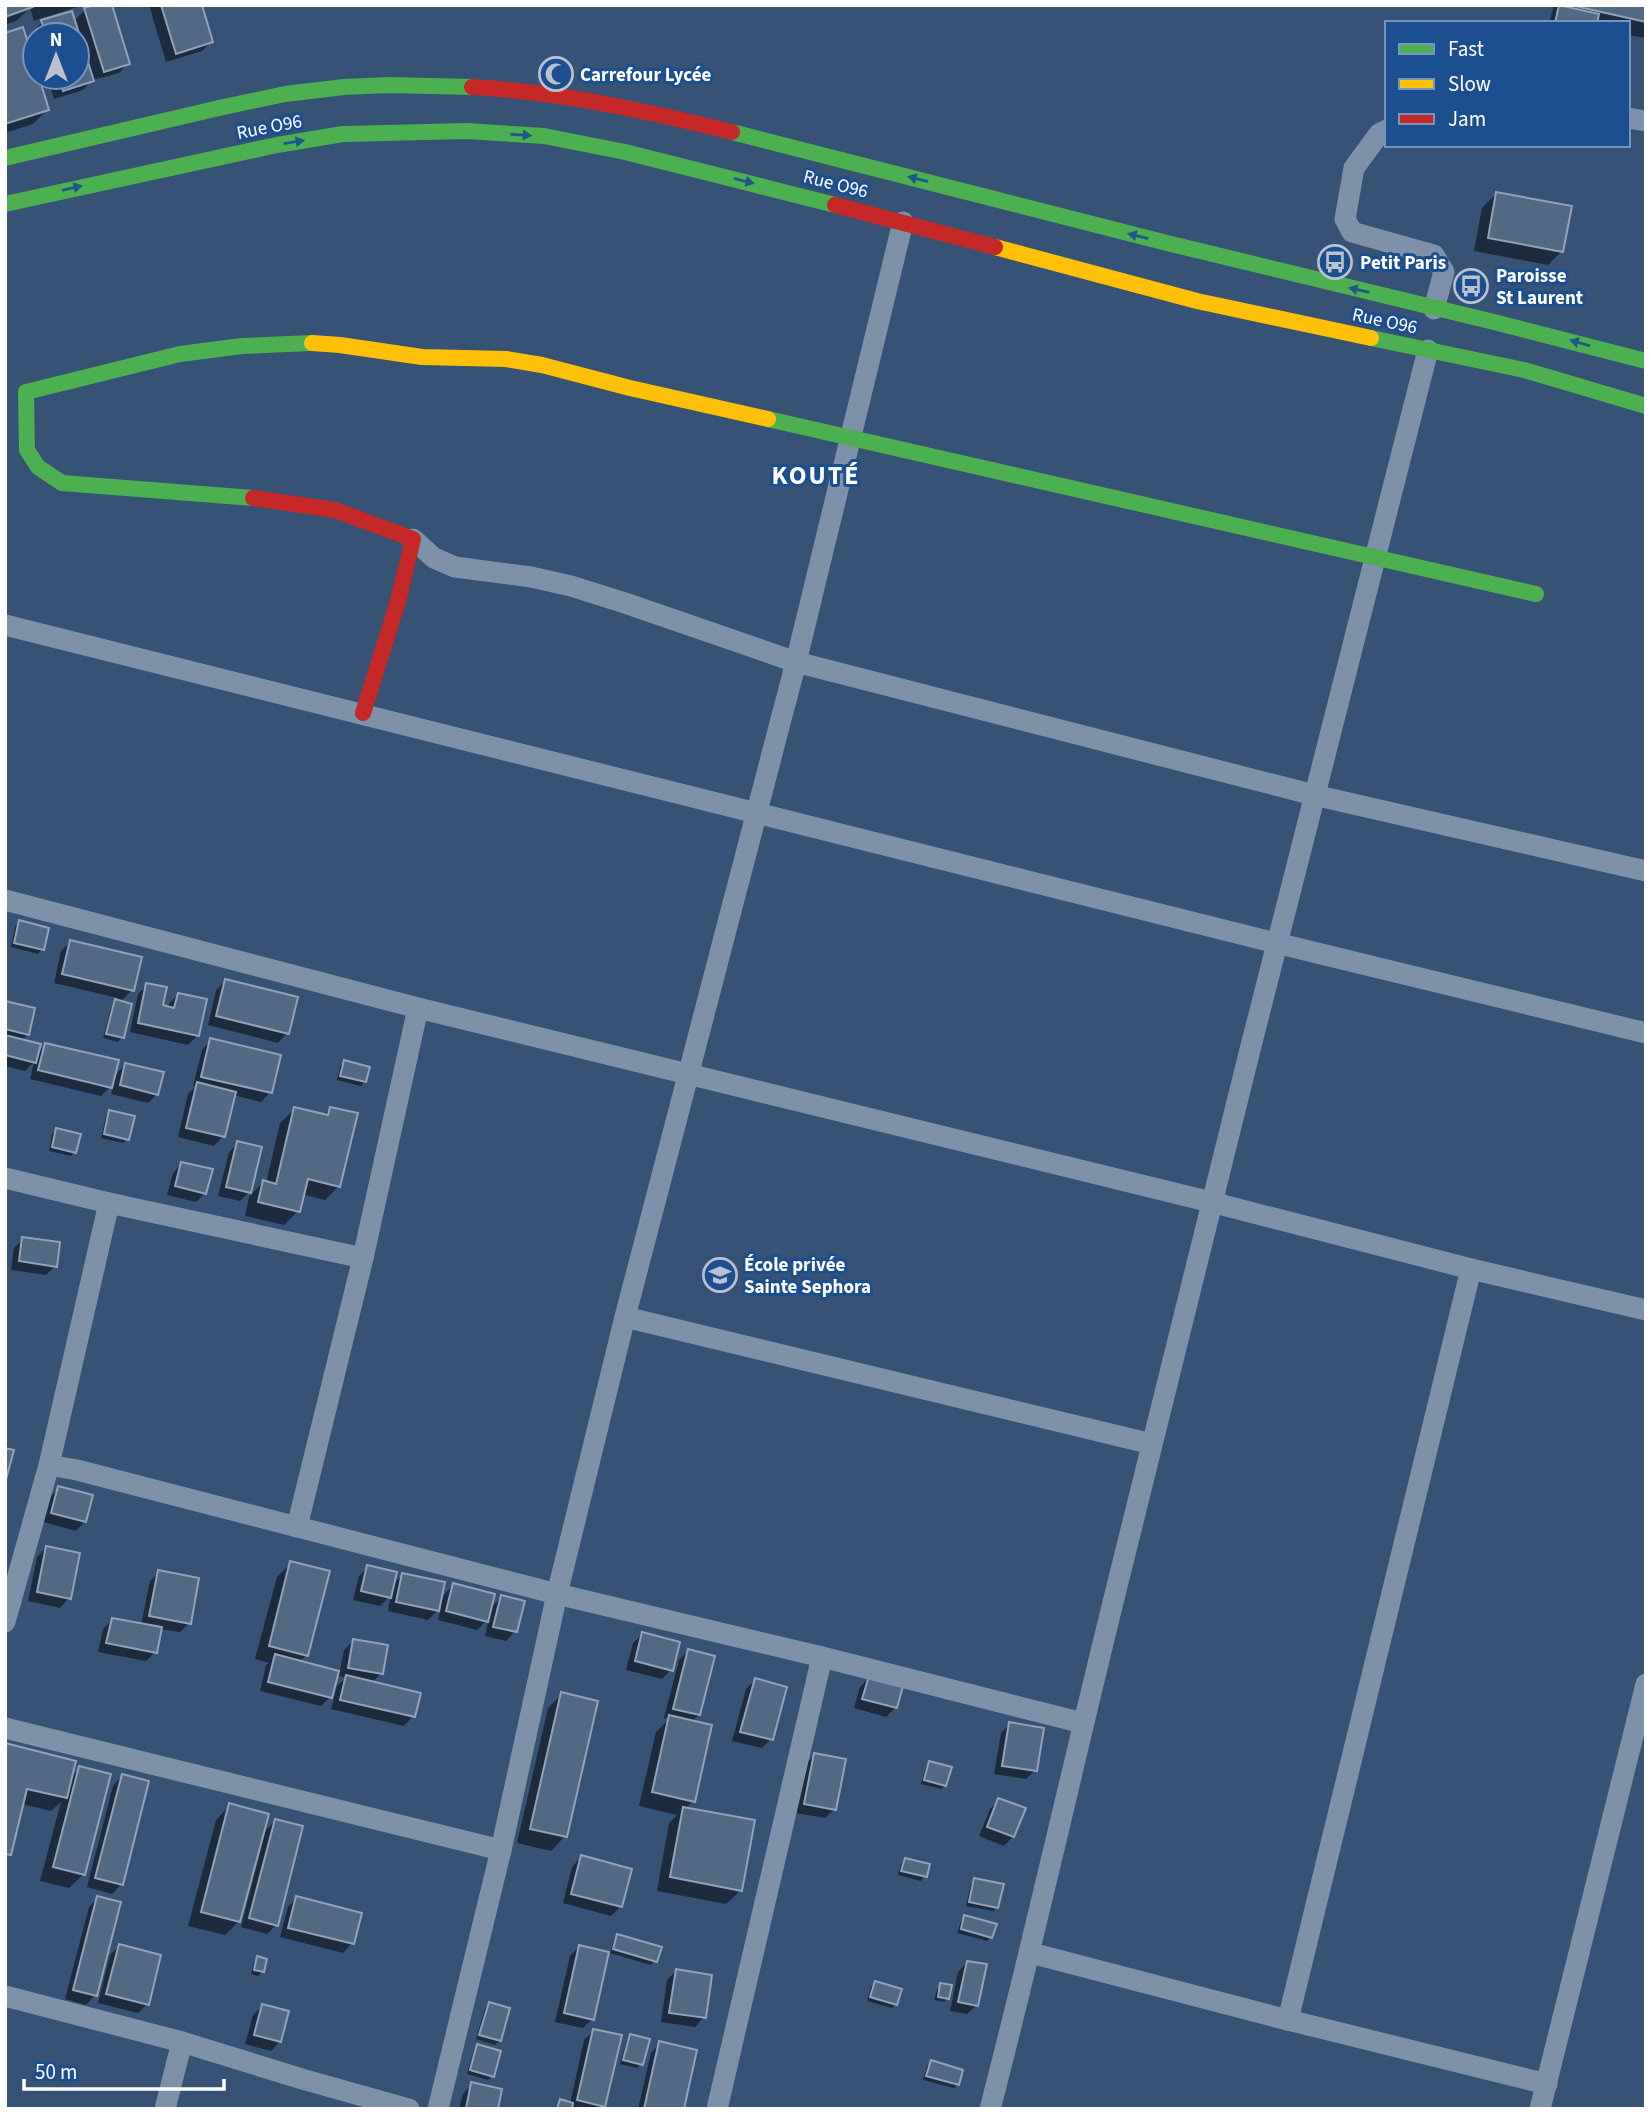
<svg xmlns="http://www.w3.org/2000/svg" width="1651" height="2114" viewBox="0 0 1651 2114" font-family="'Source Sans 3',sans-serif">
<rect width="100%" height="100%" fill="#365274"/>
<g fill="#0007">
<polygon points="5,5 83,5 34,21 30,8 16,21 5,25"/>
<polygon points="149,5 200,5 211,42 202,51 166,62"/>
<polygon points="1554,5 1646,5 1646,38 1628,35 1628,23 1549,23"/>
<polygon points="85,10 128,63 119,73 92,80 83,90 54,99 47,77 77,77 77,35 35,35 35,38 33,31 42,22 74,21"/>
<polygon points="5,35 35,71 35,77 37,77 47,110 33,124 5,133"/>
<polygon points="1496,194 1562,251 1548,265 1474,251 1482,208"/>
<polygon points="20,922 42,949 38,954 11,947 15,927"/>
<polygon points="70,942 132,990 120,1002 122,1037 118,1042 103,1038 112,1005 118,998 54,983 61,951"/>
<polygon points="225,981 287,1033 278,1043 208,1025 216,990"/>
<polygon points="147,985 161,1007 168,1008 169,1004 178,994 198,1035 188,1045 130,1032 138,994"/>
<polygon points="5,1003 28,1034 21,1041 36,1054 46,1045 113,1077 126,1064 157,1094 148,1103 111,1094 114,1083 101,1096 30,1079 34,1062 25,1071 5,1066"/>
<polygon points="211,1040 270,1092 261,1102 233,1095 223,1136 214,1146 178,1137 188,1094 196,1086 193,1086 202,1050"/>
<polygon points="344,1062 365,1081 361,1086 337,1080 340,1066"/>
<polygon points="331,1108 339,1186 325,1200 302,1194 298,1211 284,1225 245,1216 249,1197 263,1182 266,1183 280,1123 295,1109 323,1116"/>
<polygon points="110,1112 127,1139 123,1143 101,1138 106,1116"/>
<polygon points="57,1130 75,1152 71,1156 49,1151 52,1134"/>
<polygon points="238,1143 249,1192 240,1201 218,1196 229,1152"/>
<polygon points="182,1163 205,1193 196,1202 167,1195 173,1173"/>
<polygon points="23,1239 55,1266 46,1275 11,1270 14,1248"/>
<polygon points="59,1488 85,1521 76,1531 43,1522 50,1497"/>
<polygon points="46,1548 69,1598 60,1608 28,1601 37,1557"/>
<polygon points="291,1563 307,1655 299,1662 330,1697 321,1706 260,1691 266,1665 269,1663 255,1659 277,1577"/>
<polygon points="368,1567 392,1585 403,1575 440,1599 453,1585 489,1609 502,1597 515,1631 506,1641 485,1636 489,1618 477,1630 438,1620 441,1607 428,1620 388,1611 391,1595 380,1606 353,1600 359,1576"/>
<polygon points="159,1572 189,1623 180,1632 160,1629 155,1652 146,1661 98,1652 103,1629 112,1620 141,1625 150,1581"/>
<polygon points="643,1634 671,1670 662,1679 626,1670 633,1643"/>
<polygon points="353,1641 381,1673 372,1683 413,1716 404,1726 331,1709 337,1686 346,1678 339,1676 344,1650"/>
<polygon points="688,1651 699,1715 691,1722 693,1801 685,1809 741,1890 726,1904 657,1891 669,1823 677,1815 639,1806 656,1732 669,1719 664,1718 679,1660"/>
<polygon points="869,1678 901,1687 895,1708 886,1717 854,1708 860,1687"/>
<polygon points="755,1680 771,1739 762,1748 732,1741 746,1689"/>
<polygon points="562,1694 565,1836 551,1851 517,1843 548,1708"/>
<polygon points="1010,1724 1035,1770 1026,1779 994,1774 1001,1733"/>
<polygon points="5,1745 70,1778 80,1768 84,1874 69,1888 40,1881 61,1802 51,1811 22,1804 9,1854 5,1858"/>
<polygon points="815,1755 835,1809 825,1818 796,1813 805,1764"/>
<polygon points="930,1763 945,1785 941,1789 921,1784 926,1767"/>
<polygon points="122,1776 121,1884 112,1894 87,1887 113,1786"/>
<polygon points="999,1800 1013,1836 1004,1846 979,1836 990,1809"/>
<polygon points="230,1805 239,1921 225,1935 188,1926 216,1820"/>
<polygon points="275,1821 276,1925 267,1934 241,1927 265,1833 264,1832"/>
<polygon points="581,1857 621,1906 611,1916 563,1903 572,1867"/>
<polygon points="905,1860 925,1876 921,1881 898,1875 901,1864"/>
<polygon points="975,1880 997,1907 993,1911 966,1906 971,1884"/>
<polygon points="98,1898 95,1995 86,2005 65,1999 89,1907"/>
<polygon points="297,1898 352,1943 343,1953 280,1937 288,1907"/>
<polygon points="965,1917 991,1937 987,1941 957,1933 961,1921"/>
<polygon points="618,1936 655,1961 651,1965 610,1953 614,1940"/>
<polygon points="119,1946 147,2004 138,2013 98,2003 110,1955"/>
<polygon points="579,1947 592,2019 583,2028 555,2022 570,1956"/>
<polygon points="258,1958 262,1972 258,1976 251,1974 254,1962"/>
<polygon points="967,1962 977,2005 967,2014 950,2011 958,1972"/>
<polygon points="676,1971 704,2017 695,2027 661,2022 667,1980"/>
<polygon points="875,1983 896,2004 892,2008 867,2001 871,1987"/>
<polygon points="941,1985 948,1998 944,2002 934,2000 937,1989"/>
<polygon points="490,2004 508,2009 499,2041 495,2045 476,2039 485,2008"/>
<polygon points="262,2006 280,2041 271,2051 245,2044 253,2015"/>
<polygon points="593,2031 604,2106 601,2109 555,2109 560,2101 570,2104 584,2040"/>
<polygon points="631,2036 641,2064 637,2068 620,2064 627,2040"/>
<polygon points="660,2043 682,2109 638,2109 651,2053"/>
<polygon points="478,2046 492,2076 488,2080 467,2074 474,2050"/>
<polygon points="931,2062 958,2084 954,2088 923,2080 927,2066"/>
<polygon points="472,2084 496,2109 459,2109 463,2094"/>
</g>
<g fill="#526984" stroke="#92a2b6" stroke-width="2">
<polygon points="5,5 32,5 33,7 5,17"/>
<polygon points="94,5 112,5 130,64 104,72 84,8"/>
<polygon points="161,5 202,5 213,42 176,54"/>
<polygon points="1559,5 1599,14 1597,23 1555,23"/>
<polygon points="1570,5 1646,5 1646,22"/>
<polygon points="72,11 94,81 63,91 58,77 77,77 77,35 46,35 41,20"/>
<polygon points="23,27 35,65 35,77 39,77 49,110 5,124 5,33"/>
<polygon points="1496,192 1572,206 1563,252 1488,238"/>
<polygon points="19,920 49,928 44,950 14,943"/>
<polygon points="70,940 142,957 134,991 62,974"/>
<polygon points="225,979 298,997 289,1034 216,1016"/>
<polygon points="146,983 167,987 163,1005 174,1008 178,993 207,999 199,1036 138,1023"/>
<polygon points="115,999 132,1004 124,1038 106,1034"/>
<polygon points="5,1001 35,1008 29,1035 5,1029"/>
<polygon points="5,1035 41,1044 36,1063 5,1055"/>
<polygon points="210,1038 281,1055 272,1093 201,1077"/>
<polygon points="45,1043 119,1060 112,1088 38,1070"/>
<polygon points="344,1060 370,1067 366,1082 340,1076"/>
<polygon points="125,1063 164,1072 158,1095 120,1085"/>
<polygon points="197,1082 236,1092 225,1137 186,1128"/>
<polygon points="294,1107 328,1115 330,1107 358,1113 340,1187 308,1179 300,1212 258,1202 263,1180 276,1184"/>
<polygon points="109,1110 135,1116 129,1140 104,1134"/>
<polygon points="56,1128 81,1134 76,1153 52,1147"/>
<polygon points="237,1141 262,1147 251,1193 226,1187"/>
<polygon points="181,1162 213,1169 206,1194 175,1186"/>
<polygon points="22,1237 60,1242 57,1267 19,1261"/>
<polygon points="5,1448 14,1450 5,1483"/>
<polygon points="58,1486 93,1495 86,1522 51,1513"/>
<polygon points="46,1546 80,1553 71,1599 37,1592"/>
<polygon points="290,1561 330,1571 308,1656 269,1646"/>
<polygon points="367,1565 397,1572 391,1598 361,1591"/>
<polygon points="158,1570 199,1578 191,1624 149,1616"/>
<polygon points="402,1573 445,1582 439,1611 396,1602"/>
<polygon points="453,1583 495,1594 488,1622 446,1611"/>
<polygon points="501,1595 525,1601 517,1632 493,1627"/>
<polygon points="112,1618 162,1627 157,1653 106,1643"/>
<polygon points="642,1632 680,1642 673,1671 635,1661"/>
<polygon points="353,1639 388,1645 383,1674 348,1668"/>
<polygon points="688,1649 715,1656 700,1715 673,1709"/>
<polygon points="275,1654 339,1671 332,1698 268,1682"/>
<polygon points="346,1675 421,1693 415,1717 340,1700"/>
<polygon points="869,1676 903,1686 897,1708 862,1699"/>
<polygon points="755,1678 787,1687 773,1740 740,1732"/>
<polygon points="561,1692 598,1701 567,1837 530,1829"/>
<polygon points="669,1715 712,1725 695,1802 652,1792"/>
<polygon points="1009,1722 1044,1728 1037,1771 1002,1766"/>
<polygon points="5,1743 76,1761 67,1798 27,1789 11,1855 5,1854"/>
<polygon points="814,1753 846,1759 836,1810 804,1804"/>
<polygon points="929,1761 952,1767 946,1786 924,1780"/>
<polygon points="79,1766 111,1774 85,1875 53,1867"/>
<polygon points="122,1774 149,1781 123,1885 95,1878"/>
<polygon points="998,1798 1026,1808 1014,1837 987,1827"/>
<polygon points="229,1803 269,1814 240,1922 201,1912"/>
<polygon points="683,1807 755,1820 742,1891 670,1877"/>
<polygon points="275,1819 303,1826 278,1926 249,1918"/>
<polygon points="581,1855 632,1869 622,1907 571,1894"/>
<polygon points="905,1858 930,1864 927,1877 901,1871"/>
<polygon points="974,1878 1004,1884 998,1908 969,1902"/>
<polygon points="97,1896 121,1902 97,1996 73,1990"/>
<polygon points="296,1896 362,1913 354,1944 288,1928"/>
<polygon points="964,1915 997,1924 992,1938 961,1929"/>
<polygon points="617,1934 662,1947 657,1962 613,1949"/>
<polygon points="119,1944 161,1955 149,2005 106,1994"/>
<polygon points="579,1945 609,1952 594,2020 564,2013"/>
<polygon points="257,1956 267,1959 264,1972 254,1970"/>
<polygon points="967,1961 987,1964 978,2006 958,2002"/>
<polygon points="676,1969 712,1975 706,2018 669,2013"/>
<polygon points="875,1981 902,1989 897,2005 870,1997"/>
<polygon points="940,1983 952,1985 949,1999 938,1997"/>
<polygon points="489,2002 510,2008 501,2041 479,2035"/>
<polygon points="262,2004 289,2011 281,2042 254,2035"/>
<polygon points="593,2029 622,2035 605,2107 577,2100"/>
<polygon points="630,2034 650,2039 643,2065 623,2060"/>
<polygon points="659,2041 697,2050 684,2109 644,2109"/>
<polygon points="477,2044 501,2051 494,2077 470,2070"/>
<polygon points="931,2060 963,2070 959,2085 926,2076"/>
<polygon points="471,2082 502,2089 498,2109 466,2109"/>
<polygon points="560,2099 573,2103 572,2109 557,2109"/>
</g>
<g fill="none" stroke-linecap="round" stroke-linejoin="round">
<g stroke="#7d92a8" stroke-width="21">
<polyline points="1628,118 1646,121"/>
<polyline points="1387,130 1379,134 1354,168 1345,219 1352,232 1434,255 1444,272 1434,309"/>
<polyline points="413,539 434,558 455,567 531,577 571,586 625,603 796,662 1314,795 1646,871"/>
<polyline points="5,625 1276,943 1646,1033"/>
<polyline points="5,900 418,1008 1211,1202 1471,1269 1646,1310"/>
<polyline points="5,1178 109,1203 363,1258"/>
<polyline points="625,1317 1152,1444"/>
<polyline points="49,1465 109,1203"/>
<polyline points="297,1527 363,1258 418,1008"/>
<polyline points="5,1622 49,1465 77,1470 557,1594 822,1657 1083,1723"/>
<polyline points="5,1728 501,1850"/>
<polyline points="1031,1953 1288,2020 1547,2084"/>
<polyline points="5,1996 182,2042 302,2079 409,2109"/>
<polyline points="1288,2020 1471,1269"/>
<polyline points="165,2109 182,2042"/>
<polyline points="438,2109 501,1850 557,1594 625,1317 796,662 903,222"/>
<polyline points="717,2109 822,1657"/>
<path d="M990,2109C1036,1932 1075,1755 1119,1578C1220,1168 1322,759 1428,350"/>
<polyline points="1540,2109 1646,1684"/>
</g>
<g stroke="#4caf50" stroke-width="16">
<polyline points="732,132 1167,243 1494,322 1646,361"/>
<polyline points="5,158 219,108 285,94 344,87 389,85 472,87"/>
<polyline points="5,204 277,145 343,134 467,131 544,136 625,152 835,205"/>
<polyline points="1371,338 1524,370 1646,406"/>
<polyline points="768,419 1536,594"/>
<polyline points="253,498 62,483 38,467 27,450 26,392 180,354 242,346 312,343"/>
</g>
<g stroke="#ffc107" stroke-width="16">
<polyline points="995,247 1197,301 1371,338"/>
<polyline points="312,343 340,345 422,357 506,359 542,365 630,388 768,419"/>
</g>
<g stroke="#c62828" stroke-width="16">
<path d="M472,87C560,92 647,111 732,132"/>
<polyline points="835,205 995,247"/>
<polyline points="253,498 335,510 413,539 398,601 363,713"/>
</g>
</g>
<defs><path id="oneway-solid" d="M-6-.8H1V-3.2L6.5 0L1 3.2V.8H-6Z" transform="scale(1.75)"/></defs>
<g fill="#205989">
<use href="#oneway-solid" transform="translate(521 135) rotate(4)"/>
<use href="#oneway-solid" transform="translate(294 142) rotate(-9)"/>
<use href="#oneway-solid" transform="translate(918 179) rotate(-166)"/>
<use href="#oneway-solid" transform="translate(744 181) rotate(14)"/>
<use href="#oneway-solid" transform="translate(72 188) rotate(-13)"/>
<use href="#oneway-solid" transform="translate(1138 236) rotate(-166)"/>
<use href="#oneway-solid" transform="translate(1359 290) rotate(-167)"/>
<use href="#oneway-solid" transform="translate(1580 343) rotate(-164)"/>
</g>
<defs>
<g id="mosque-ring" transform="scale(1.75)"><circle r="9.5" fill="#1b4f8f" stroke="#b9c2ce" stroke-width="1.5"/><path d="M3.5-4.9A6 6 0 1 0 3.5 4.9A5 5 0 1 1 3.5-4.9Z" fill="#b9c2ce"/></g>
<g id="bus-ring" transform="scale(1.75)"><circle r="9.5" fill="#1b4f8f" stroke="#b9c2ce" stroke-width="1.5"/><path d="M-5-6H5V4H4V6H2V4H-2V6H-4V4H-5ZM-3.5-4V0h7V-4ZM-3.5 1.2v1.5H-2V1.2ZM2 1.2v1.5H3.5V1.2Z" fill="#b9c2ce"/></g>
<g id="school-ring" transform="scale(1.75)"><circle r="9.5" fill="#1b4f8f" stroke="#b9c2ce" stroke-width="1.5"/><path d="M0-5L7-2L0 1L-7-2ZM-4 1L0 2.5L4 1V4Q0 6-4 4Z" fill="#b9c2ce"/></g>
</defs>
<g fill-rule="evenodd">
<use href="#mosque-ring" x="556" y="74"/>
<use href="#bus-ring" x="1335" y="262"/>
<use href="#bus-ring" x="1471" y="286"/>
<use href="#school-ring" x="720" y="1275"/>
</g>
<g text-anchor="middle" stroke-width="6" stroke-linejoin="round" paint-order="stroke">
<g font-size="19" font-weight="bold" fill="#fff" stroke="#1b4f8f" text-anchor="start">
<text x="580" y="81">Carrefour Lycée</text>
<text x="1360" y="269">Petit Paris</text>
<text x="1496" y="282">Paroisse<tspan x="1496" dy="22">St Laurent</tspan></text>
<text x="744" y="1271">École privée<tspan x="744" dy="22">Sainte Sephora</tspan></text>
</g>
<g font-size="19" fill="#fff" stroke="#1b4f8f">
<text transform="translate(269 126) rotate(-11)" y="7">Rue O96</text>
<text transform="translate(836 183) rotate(14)" y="7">Rue O96</text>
<text transform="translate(1385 320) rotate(12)" y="7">Rue O96</text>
</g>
<g font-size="26" font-weight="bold" letter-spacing="2" fill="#fff" stroke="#1b4f8f">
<text x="816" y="484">KOUTÉ</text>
</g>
</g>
<rect width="1651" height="2114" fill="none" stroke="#ffffff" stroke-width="14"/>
<rect x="1385" y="21" width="245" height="126" fill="#1b4f8f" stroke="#7695bc" stroke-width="2"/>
<rect x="1399" y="44" width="35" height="10" fill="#4caf50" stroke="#7695bc" stroke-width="2"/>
<text x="1448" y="56" font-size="21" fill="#ffffff">Fast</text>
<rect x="1399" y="79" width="35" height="10" fill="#ffc107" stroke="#7695bc" stroke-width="2"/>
<text x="1448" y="91" font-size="21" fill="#ffffff">Slow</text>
<rect x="1399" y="114" width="35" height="10" fill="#c62828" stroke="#7695bc" stroke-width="2"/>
<text x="1448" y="126" font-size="21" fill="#ffffff">Jam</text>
<g transform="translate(56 56)"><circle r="33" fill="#1b4f8f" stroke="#7695bc" stroke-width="2"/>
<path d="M0-5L12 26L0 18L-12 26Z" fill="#b9c2ce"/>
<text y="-10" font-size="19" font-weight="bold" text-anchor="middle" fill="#ffffff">N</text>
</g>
<path d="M24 2079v10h200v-10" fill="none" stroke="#ffffff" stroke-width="3.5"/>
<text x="35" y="2079" font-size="21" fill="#ffffff" stroke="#1b4f8f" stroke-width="5" paint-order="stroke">50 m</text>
</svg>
